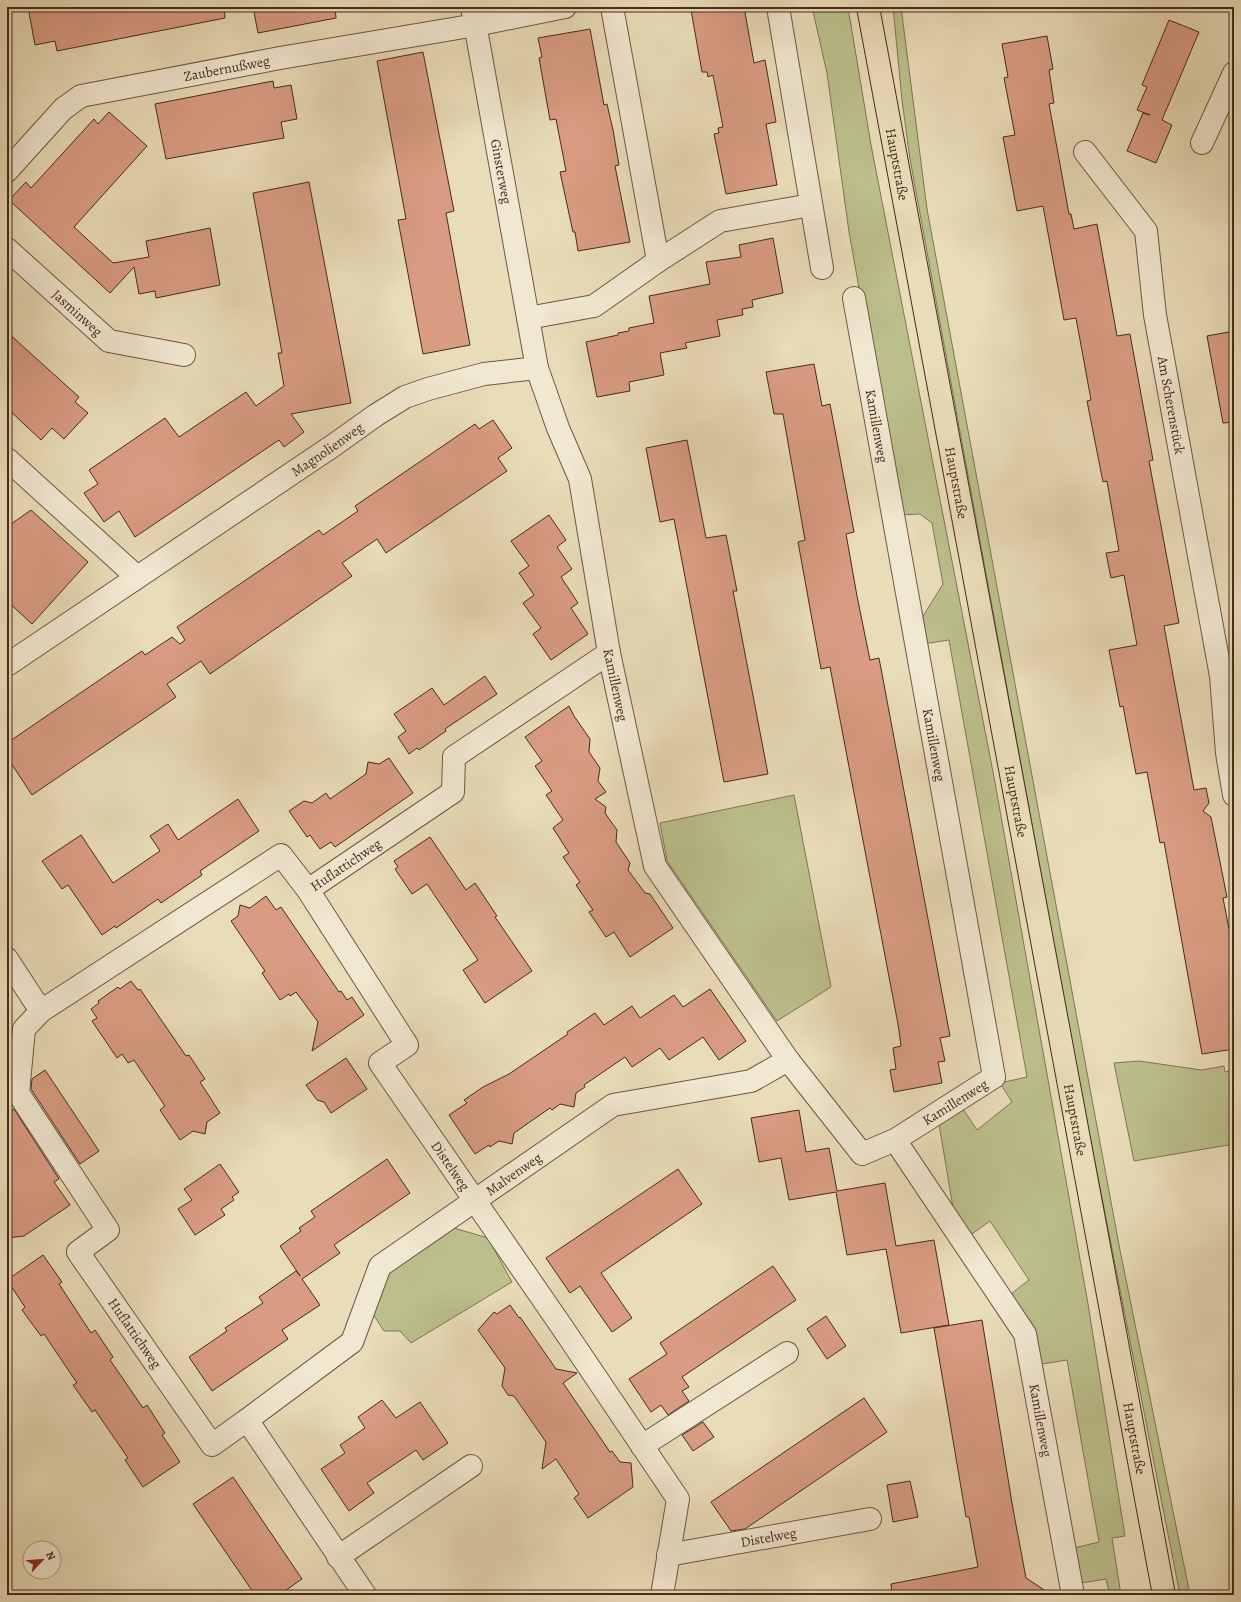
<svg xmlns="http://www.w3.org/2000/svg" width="1241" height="1602" viewBox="0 0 1241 1602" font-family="Alegreya,serif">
<rect width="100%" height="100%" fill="#e9dcb8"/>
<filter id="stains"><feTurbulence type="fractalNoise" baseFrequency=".005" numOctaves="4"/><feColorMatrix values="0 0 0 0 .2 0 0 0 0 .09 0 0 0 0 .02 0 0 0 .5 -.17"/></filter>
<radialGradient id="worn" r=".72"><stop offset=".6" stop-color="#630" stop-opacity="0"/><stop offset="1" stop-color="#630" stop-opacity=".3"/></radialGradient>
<g fill="#bbbf8b" stroke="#807554">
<polygon points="812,7 848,7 871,145 994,777 1088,1304 1125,1536 1112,1538 1121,1595 1110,1595 1106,1579 1081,1583 1074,1548 1099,1542 1067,1360 1042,1364 1034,1329 1011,1294 1029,1280 990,1221 969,1236 954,1214 939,1124 963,1109 977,1130 1012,1102 1000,1083 1027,1077 949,640 923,644 920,621 943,584 932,523 920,514 897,515 864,316 849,232 827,73"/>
<polygon points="893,7 901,7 927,209 1119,1245 1190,1595 1180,1595 1080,1086 910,159 902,100"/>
<polygon points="794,795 831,987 777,1021 667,861 660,823"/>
<polygon points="1139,1061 1202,1070 1224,1066 1225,1072 1234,1070 1234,1144 1134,1161 1114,1063"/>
<polygon points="454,1228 488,1238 512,1282 411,1343 400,1331 384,1331 373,1314 388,1271"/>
</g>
<g fill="#d99c82" stroke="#462b1d">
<polygon points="28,7 224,7 225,18 57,51 55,41 35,45"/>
<polygon points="253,7 335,7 336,18 258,33"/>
<polygon points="709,7 744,7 754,63 765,60 776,122 766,124 777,185 726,194 714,134 719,133 718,128 723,127 713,75 708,77 707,72 702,72 691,10"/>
<polygon points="1169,20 1199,32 1162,120 1172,125 1156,163 1127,151 1143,113 1150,115 1137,110 1147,87 1142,85"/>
<polygon points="590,29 604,105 607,104 613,130 619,165 615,166 630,242 578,251 575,232 573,232 560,172 566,171 556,119 550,120 539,58 542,57 538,38"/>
<polygon points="1047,36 1053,69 1049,70 1054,103 1049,104 1069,214 1071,214 1074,229 1097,224 1117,336 1130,334 1153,460 1149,461 1179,623 1164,626 1194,790 1206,788 1209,803 1203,811 1211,817 1227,897 1223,898 1229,929 1234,933 1234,1049 1202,1054 1164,842 1160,843 1147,772 1136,774 1123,706 1120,707 1109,650 1137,645 1124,575 1111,578 1106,553 1119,551 1107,481 1103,482 1087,401 1091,400 1076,318 1064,320 1043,206 1017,211 1003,137 1015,135 1004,78 1008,77 1002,44"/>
<polygon points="423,52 454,211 446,213 470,345 423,354 398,220 406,219 377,61"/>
<polygon points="273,81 274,88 291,85 297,119 281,122 284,138 166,159 155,104"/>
<polygon points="109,112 147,146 74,227 113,263 149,257 146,241 210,228 220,285 156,298 155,291 139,294 134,267 110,293 9,200 26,182 31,188 94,119 98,124"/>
<polygon points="309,182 351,403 291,414 304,432 284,447 279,440 135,537 119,511 104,522 84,493 98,484 89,470 165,418 179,437 246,392 256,406 284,386 278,353 282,353 253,193"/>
<polygon points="773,238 783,293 752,300 753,307 742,309 743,315 717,320 720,336 685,343 687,348 660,353 664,375 629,382 630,391 597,397 586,342 618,335 618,333 629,331 629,328 654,323 649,296 710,284 706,262 741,257 739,245"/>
<polygon points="1234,331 1234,422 1223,423 1207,336"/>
<polygon points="7,332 79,397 75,402 88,413 64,439 52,428 41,440 7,408"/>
<polygon points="814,364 822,406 830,404 854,532 846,534 857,596 870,660 879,658 950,1036 940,1038 945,1061 938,1062 942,1083 894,1092 890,1070 896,1069 893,1048 901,1046 898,1024 830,667 821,669 798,542 805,540 783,414 774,414 766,372"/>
<polygon points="493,420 512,448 498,458 507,471 386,553 377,539 342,563 352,576 210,674 201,661 167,684 176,697 32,795 7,757 7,743 142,651 145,655 172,637 180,644 185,640 177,627 319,530 323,535 358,511 355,506 475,424 479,429"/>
<polygon points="687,440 706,538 726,535 737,591 733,591 768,774 724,782 674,519 660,522 646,448"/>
<polygon points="31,510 88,562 32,624 7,601 7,527"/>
<polygon points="549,515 566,540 557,547 572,569 561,577 578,603 571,608 588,634 551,660 533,634 541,628 523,603 534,595 519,573 529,566 511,541"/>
<polygon points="485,676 497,694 445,729 446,731 419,750 417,748 409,754 398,737 406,731 394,714 432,688 444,705"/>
<polygon points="569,706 574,716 590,739 589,752 600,768 598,781 606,792 595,799 606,807 605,813 617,830 616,842 630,863 628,870 645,893 650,894 673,928 630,957 614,932 606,937 589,912 593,910 576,885 580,882 563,857 569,853 553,828 563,820 546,795 552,791 535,766 542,761 525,737"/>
<polygon points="389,758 413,793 335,847 331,842 320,849 310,835 307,837 289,811 304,801 312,803 326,793 330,799 366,774 368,762 379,764"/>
<polygon points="238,799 259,831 200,871 202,875 161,903 158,899 116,928 115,926 102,935 68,885 62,889 42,861 81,835 113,883 160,851 150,836 168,824 178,840"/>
<polygon points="430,837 466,890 475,883 497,916 495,917 532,971 485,1003 463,970 478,960 427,884 412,894 395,869 398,867 394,861"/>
<polygon points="266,896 276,910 281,907 339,992 341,991 347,1000 352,997 364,1015 312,1051 318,1022 296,992 290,996 289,994 280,1000 262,973 265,971 231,921 238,916 240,905 250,908"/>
<polygon points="131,981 138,990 140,989 186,1056 189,1055 205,1079 200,1082 220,1113 207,1122 205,1134 193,1131 180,1140 160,1110 165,1106 134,1060 128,1063 122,1054 117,1058 92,1021 97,1018 91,1009 99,1003 98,1001 118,987 120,989"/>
<polygon points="710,989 746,1041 719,1060 703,1037 669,1060 660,1048 632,1067 625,1057 584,1085 585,1087 576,1093 574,1107 560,1104 552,1110 550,1108 514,1133 512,1144 499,1141 490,1147 489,1145 475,1154 449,1115 467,1103 464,1100 483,1087 509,1074 568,1034 567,1032 595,1013 604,1025 632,1006 640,1018 674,995 683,1007"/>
<polygon points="346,1058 367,1089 331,1113 324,1102 317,1100 306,1085"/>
<polygon points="45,1070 99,1151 80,1164 31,1089 32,1079"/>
<polygon points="14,1109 59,1179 54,1182 70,1205 24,1236 7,1238 7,1114"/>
<polygon points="799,1110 806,1152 829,1148 837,1191 885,1183 896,1246 934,1240 949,1325 901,1333 886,1249 847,1255 836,1192 789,1200 781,1158 759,1162 751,1118"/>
<polygon points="387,1159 410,1193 334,1245 340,1253 302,1279 320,1305 282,1330 288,1339 212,1391 189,1357 227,1331 225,1328 263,1303 259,1297 296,1271 300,1276 280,1246 301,1231 299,1228 315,1217 311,1211"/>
<polygon points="220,1164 239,1192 232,1197 234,1200 221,1209 225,1215 195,1235 178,1209 192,1200 184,1189"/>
<polygon points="678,1169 702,1204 601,1273 632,1318 612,1332 580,1286 570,1293 546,1258"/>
<polygon points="43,1255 62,1282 59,1284 91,1333 95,1330 113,1357 110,1360 143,1408 147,1405 165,1433 162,1435 180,1462 143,1487 125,1460 128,1458 95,1410 92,1412 73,1385 77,1383 44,1334 41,1336 22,1310 25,1307 7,1280"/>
<polygon points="773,1266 796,1300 682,1377 689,1387 682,1391 689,1401 668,1415 661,1405 651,1412 629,1379 667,1354 660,1343"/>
<polygon points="510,1305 519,1318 520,1317 556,1369 577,1373 563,1383 610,1452 612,1451 620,1462 631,1463 633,1487 588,1518 574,1498 579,1494 556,1459 542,1469 546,1442 514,1396 508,1395 502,1386 505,1368 478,1330 494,1312 497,1314"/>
<polygon points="826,1316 846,1346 827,1359 807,1329"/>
<polygon points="982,1320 1013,1509 1026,1578 1052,1595 892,1595 891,1584 978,1567 969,1517 966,1517 934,1328"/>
<polygon points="864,1398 887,1432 745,1529 731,1531 711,1502"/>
<polygon points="382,1400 396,1418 420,1402 448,1443 423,1460 416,1450 367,1483 374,1493 349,1511 321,1469 345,1453 340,1445 365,1428 358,1417"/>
<polygon points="703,1422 714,1437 693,1451 682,1435"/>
<polygon points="233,1477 302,1579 279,1595 255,1595 193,1504"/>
<polygon points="910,1481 918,1517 893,1522 887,1485"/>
</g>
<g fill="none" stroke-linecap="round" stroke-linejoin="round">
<g stroke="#6f5744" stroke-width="24">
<g id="minor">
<path id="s1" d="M472,7L537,368L558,428L580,479L609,653L655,866L788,1060L862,1154L895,1140"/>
<polyline points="612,7 658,261"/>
<polyline points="778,7 822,268"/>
<polyline points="1202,143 1234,73"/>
<path id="s2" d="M1085,152L1146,231L1155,315L1221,676L1227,753L1234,795"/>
<path id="s3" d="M7,171L63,109L81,96L280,58L476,25L565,7"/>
<path id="s4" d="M7,249L109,341L184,355"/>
<path id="s5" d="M854,298L994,1077L895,1140L1025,1334L1073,1595"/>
<polyline points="528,318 594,306 658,261 720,221 811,205"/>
<polyline points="7,459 137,577"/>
<path id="s6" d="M7,665L334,445L376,415L405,397L428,389L484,374L537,368"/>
<path id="s7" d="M308,890L407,1045L380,1063L562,1327L678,1499L662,1595"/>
<polyline points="7,959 41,1011"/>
<path id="s8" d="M247,1420L352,1342L380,1266L613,1105L751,1081L788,1060"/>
<polyline points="642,1446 787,1353"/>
<path id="s9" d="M668,1555L870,1519"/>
<polyline points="338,1557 471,1466"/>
<path id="s10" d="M365,1595L247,1420L212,1445L78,1252L108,1230L18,1093L24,1029L41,1011L281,855L308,890L453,792L454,757L609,653"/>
</g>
</g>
<g stroke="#462b1d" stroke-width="24">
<g id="major">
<path id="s11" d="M868,7L1164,1595"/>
</g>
</g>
<use href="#minor" stroke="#f1e8d1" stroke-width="22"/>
<use href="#major" stroke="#e9dcb8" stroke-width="22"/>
</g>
<g text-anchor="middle" stroke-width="4" stroke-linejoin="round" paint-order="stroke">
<g font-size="14" fill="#462b1d" stroke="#f1e8d1">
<text dy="5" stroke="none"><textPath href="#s3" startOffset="254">Zaubernußweg</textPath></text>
<text dy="5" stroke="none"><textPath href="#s11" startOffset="160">Hauptstraße</textPath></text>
<text dy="5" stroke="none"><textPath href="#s1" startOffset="167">Ginsterweg</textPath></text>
<text dy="5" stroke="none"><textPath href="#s4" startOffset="95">Jasminweg</textPath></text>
<text dy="5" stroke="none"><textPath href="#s2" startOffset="276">Am Scherenstück</textPath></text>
<text dy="5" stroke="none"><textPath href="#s5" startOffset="130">Kamillenweg</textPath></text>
<text dy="5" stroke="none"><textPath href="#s6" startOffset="386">Magnolienweg</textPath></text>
<text dy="5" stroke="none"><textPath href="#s11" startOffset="484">Hauptstraße</textPath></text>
<text dy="5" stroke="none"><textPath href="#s1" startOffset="695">Kamillenweg</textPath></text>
<text dy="5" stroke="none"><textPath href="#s5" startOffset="454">Kamillenweg</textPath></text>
<text dy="5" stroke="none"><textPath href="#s11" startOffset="808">Hauptstraße</textPath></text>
<text dy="5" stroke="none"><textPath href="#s10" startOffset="1155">Huflattichweg</textPath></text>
<text transform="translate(955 1102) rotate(-32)" y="5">Kamillenweg</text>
<text dy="5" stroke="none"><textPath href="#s11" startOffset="1132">Hauptstraße</textPath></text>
<text dy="5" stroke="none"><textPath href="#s7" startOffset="341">Distelweg</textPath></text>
<text dy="5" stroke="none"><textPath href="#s8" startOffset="374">Malvenweg</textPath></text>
<text transform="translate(135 1333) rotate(55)" y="5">Huflattichweg</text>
<text dy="5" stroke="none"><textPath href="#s5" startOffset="1230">Kamillenweg</textPath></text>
<text dy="5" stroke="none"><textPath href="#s11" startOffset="1456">Hauptstraße</textPath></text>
<text dy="5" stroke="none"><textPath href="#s9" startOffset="102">Distelweg</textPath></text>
</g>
</g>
<rect width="1241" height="1602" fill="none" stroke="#e9dcb8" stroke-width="24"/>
<rect x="8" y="8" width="1225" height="1586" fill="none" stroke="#462b1d" stroke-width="2"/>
<rect x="12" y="12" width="1217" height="1578" fill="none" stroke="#462b1d"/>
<g transform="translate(42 1560) rotate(64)"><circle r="19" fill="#f1e8d1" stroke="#ad9c89"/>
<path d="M0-3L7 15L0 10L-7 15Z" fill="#8f2418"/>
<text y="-6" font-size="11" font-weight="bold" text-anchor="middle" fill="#462b1d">N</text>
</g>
<rect width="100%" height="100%" filter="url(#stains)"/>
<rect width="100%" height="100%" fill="url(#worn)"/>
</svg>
